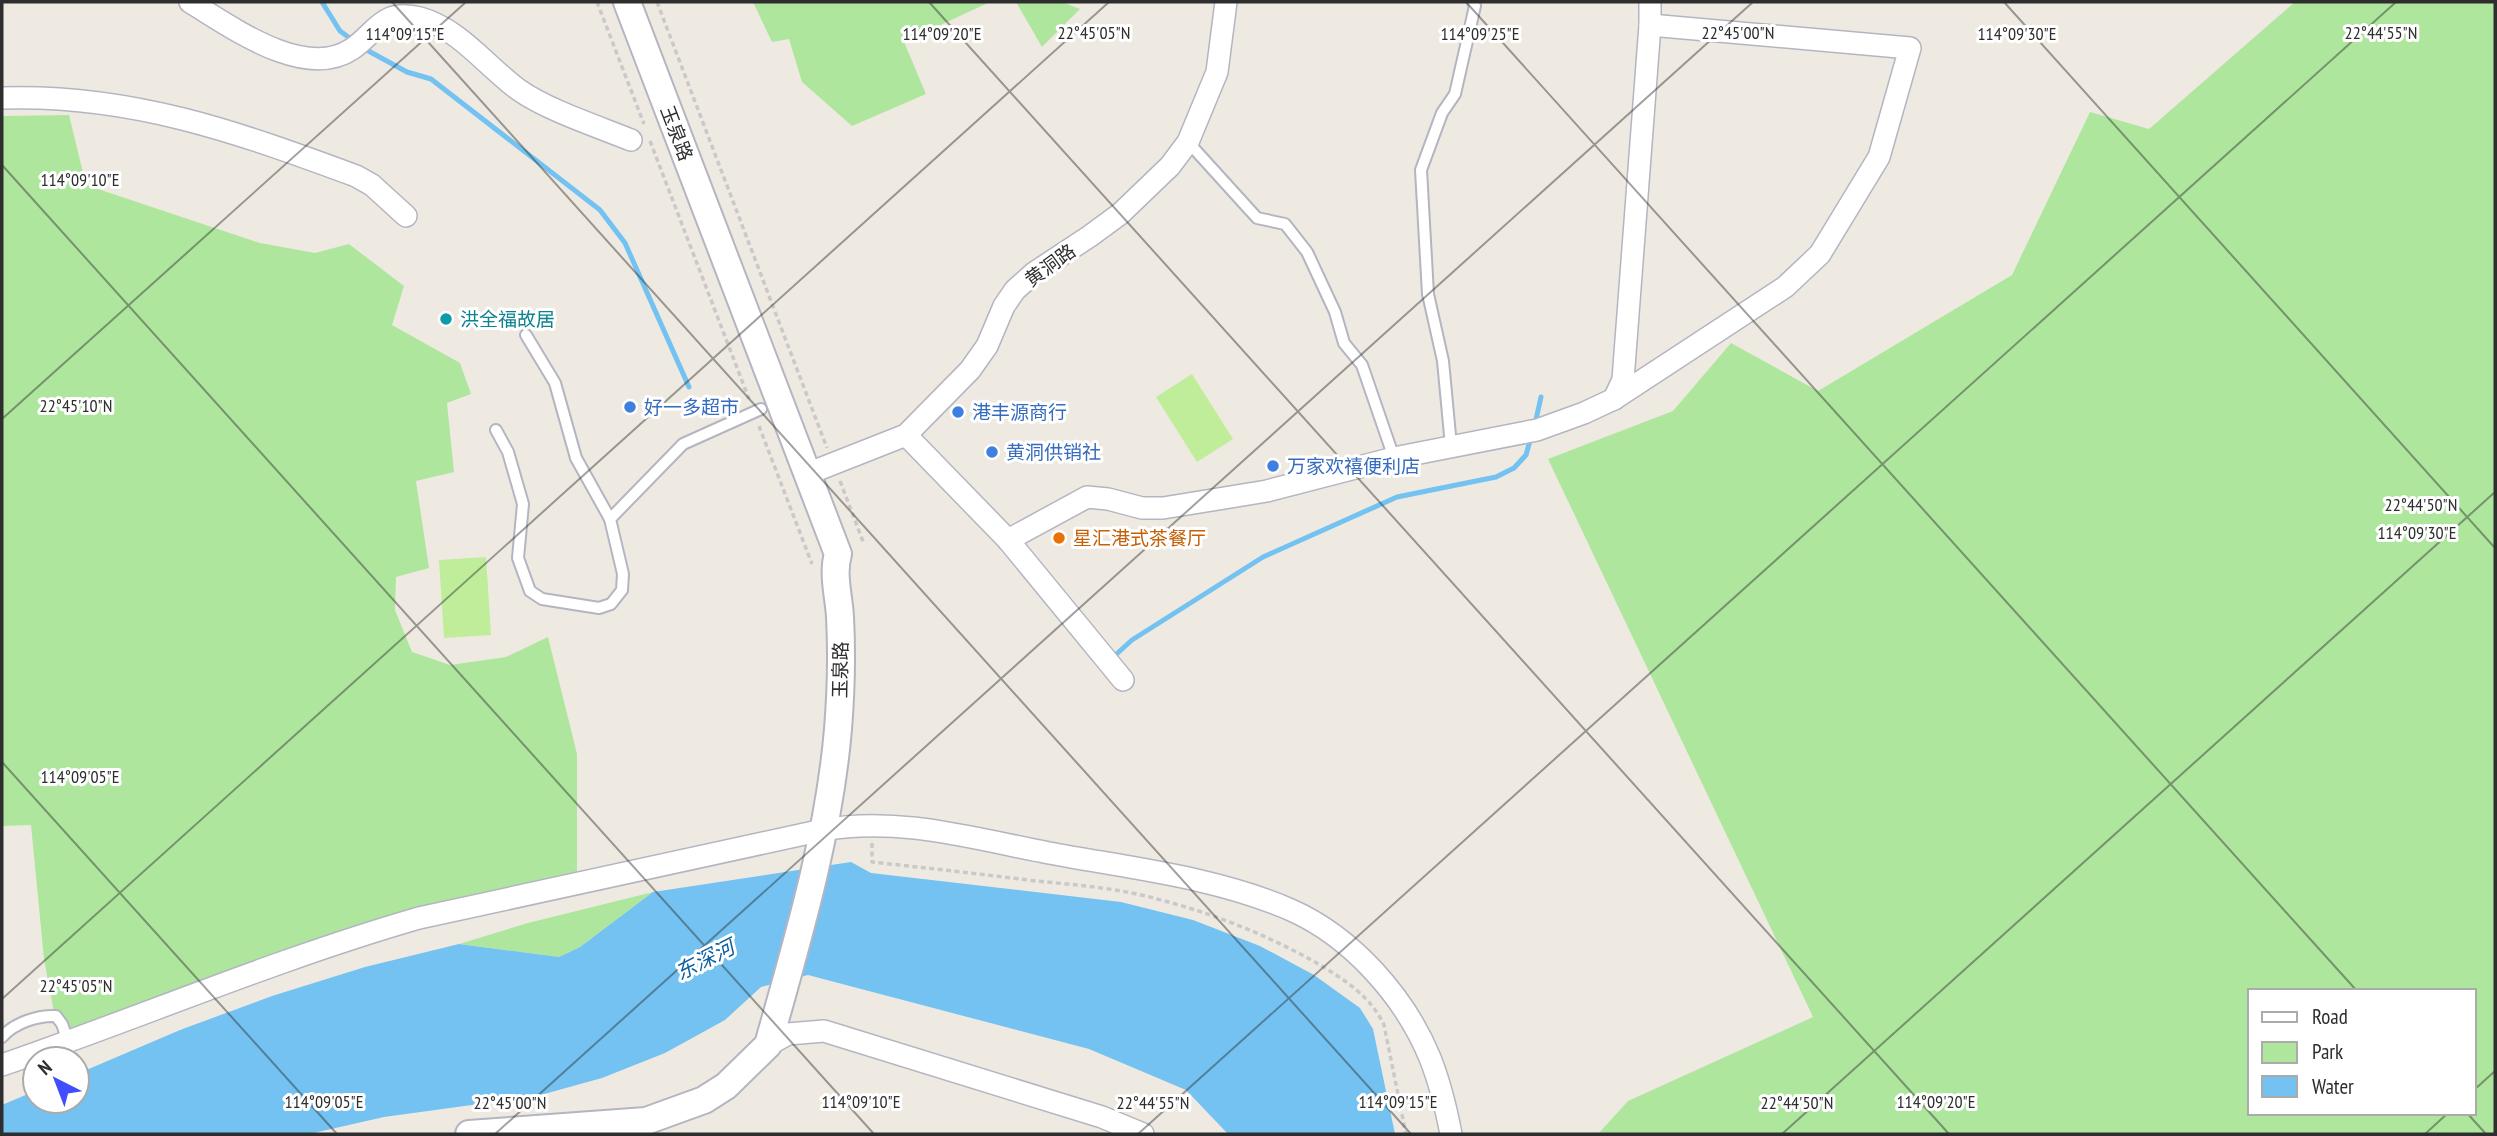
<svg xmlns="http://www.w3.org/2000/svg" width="2497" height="1136" viewBox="0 0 2497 1136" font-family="'PT Sans Narrow','Noto Sans SC',sans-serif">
<rect width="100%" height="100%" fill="#efeae1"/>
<g fill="#aee69d" fill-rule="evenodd">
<polygon points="753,2 990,2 904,42 926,94 852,126 802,82 789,39 772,42"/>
<polygon points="1016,2 1062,2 1080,9 1042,47"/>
<path d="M2295,2H2495V1134H1598L1628,1101L1813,1017L1548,459L1673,411L1731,343L1818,391L2012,275L2090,112L2149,129ZM2250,991H2474V1113H2250Z"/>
<polygon points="69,115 86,185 260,243 315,253 349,244 404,286 392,325 460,363 471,394 447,403 454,472 416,481 429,568 396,577 395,610 412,652 450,665 506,657 548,637 577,754 577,872 302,950 59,1039 44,959 31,825 2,826 2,116"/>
<polygon points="653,892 580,947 559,957 459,944 528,923"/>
</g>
<g fill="#c0ed99">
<polygon points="1192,374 1233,439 1197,462 1156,397"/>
<polygon points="486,557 491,635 444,638 439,560"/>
</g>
<polygon fill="#73c2f1" points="851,862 871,873 1121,902 1193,920 1260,946 1314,975 1360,1008 1373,1029 1395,1134 1228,1134 1186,1090 1089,1049 808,975 761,987 725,1020 665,1053 602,1078 537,1096 384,1117 309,1134 2,1134 2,1105 35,1091 35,1101 77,1101 77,1074 180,1030 272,996 365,967 459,944 559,957 580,947 653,892"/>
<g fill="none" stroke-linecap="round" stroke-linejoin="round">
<g stroke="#73c2f1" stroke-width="5">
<polyline points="322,2 340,31 355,42"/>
<polyline points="363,48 407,72 431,79 600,210 625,243 689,387"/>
<polyline points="1535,424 1541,397"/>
<polyline points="1111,659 1132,640 1263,557 1397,497 1496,477 1514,468 1526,455 1531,437"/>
</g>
<g stroke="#b4b5c1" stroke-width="14">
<g id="service">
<polyline points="1188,142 1257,218 1285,224 1307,252 1335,312 1344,343 1362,365 1394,458"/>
<polyline points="526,335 555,383 576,458 610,519"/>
<polyline points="496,430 508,452 523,504 518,558 530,591 542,599 599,608 611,604 622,590 623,574 610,519 683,444 761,409"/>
<polyline points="1451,446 1443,361 1428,294 1421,170 1442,113 1455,94 1475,6 1473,2"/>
<path d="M2,1037C14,1023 38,1015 56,1016L62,1024L68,1041"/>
</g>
</g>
<g stroke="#b4b5c1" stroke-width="24">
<g id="minor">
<path d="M190,2C230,26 304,81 352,49C377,32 382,8 420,18C460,29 487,67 519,90C547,110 599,127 631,140"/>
<path d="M2,98C131,94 237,132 356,176L372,185L406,216"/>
<polyline points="1614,399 1623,380 1650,25 1650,2"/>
<polyline points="906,435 1008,540 1123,680"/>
<polyline points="807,474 906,435 970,370 987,346 1004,306 1015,290 1034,273 1090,236 1120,214 1170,166 1188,142 1217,72 1226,2"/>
<polyline points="1008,540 1087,497 1108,499 1142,508 1163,508 1267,491 1394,458 1537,430 1584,413 1614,399 1785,287 1820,254 1879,157 1910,48 1650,25"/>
<polyline points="768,1045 788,1034 824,1031 1102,1117 1143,1134"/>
<path d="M2,1065C141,1017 277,959 419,918L823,830C898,816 975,839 1049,853C1129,868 1216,877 1291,910C1352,937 1405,997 1430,1058C1440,1083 1446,1108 1451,1134"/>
</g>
</g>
<g stroke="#b4b5c1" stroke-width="30">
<path id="tertiary" d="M469,1134L646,1121L704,1100L726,1086L768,1045C797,942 829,836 838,729C841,692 842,655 840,617C839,597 832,574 838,554L627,2"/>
</g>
<g stroke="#c9c9c9" stroke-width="3.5" stroke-dasharray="5 3.5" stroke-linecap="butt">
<polyline points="597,2 644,124"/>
<polyline points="657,2 827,448"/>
<polyline points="650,141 749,399"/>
<polyline points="759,426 812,564"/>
<polyline points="840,481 864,544"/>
<path d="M872,843V862C927,868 981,874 1036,881C1077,885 1118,888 1157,899C1212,913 1265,934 1315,962C1342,978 1370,995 1384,1025L1406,1134"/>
</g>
<use href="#service" stroke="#fff" stroke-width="10"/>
<use href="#minor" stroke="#fff" stroke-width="21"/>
<use href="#tertiary" stroke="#fff" stroke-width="26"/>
</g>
<path fill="none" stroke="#2e2e2e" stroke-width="2" stroke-opacity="0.45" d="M392,2L1411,1134M929,2L1949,1134M1466,2L2357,991M2004,2L2495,548M2,165L874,1134M2,419L466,2M2,762L337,1134M2,999L1109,2M2474,1090L2495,1071M2467,1113L2486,1134M495,1134L1753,2M1138,1134L2396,2M1782,1134L2495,492M2425,1134L2448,1113"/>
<circle fill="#0f9aa8" stroke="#fff" stroke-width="2.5" cx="446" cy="319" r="7"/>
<g fill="#3f7fe0" stroke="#fff" stroke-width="2.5">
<circle cx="630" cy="407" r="7"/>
<circle cx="958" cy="412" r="7"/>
<circle cx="992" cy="452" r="7"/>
<circle cx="1273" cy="466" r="7"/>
</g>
<circle fill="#e8710a" stroke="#fff" stroke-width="2.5" cx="1059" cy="538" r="7"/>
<g text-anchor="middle" stroke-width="6" stroke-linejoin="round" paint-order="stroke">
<g font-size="19" fill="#2e2e2e" stroke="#fff">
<text transform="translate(677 133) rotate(69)" y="7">玉泉路</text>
<text transform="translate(1050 265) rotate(-36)" y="7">黄洞路</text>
<text transform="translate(840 670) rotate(-89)" y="7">玉泉路</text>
</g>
<g font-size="19" fill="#0d838f" stroke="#fff" text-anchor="start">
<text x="460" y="326">洪全福故居</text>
</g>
<g font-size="19" fill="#366cbe" stroke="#fff" text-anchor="start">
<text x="644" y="414">好一多超市</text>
<text x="972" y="419">港丰源商行</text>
<text x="1006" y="459">黄洞供销社</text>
<text x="1287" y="473">万家欢禧便利店</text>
</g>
<g font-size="19" fill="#c56008" stroke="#fff" text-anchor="start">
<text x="1073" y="545">星汇港式茶餐厅</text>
</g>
<g font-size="21" font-style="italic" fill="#0b5ea4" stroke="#fff">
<text transform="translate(705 960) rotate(-27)" y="7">东深河</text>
</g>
</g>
<g font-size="18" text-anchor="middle" fill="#2e2e2e" stroke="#fff" stroke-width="6" stroke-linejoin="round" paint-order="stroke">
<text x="2381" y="39">22°44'55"N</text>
<text x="1094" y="39">22°45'05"N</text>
<text x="1738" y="39">22°45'00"N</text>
<text x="1480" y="40">114°09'25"E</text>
<text x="2017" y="40">114°09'30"E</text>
<text x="405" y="40">114°09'15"E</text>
<text x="942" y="40">114°09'20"E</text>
<text x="80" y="186">114°09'10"E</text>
<text x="76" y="412">22°45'10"N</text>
<text x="2421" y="511">22°44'50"N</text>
<text x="2417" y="539">114°09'30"E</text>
<text x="80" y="783">114°09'05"E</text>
<text x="76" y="992">22°45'05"N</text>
<text x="324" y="1108">114°09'05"E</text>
<text x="861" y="1108">114°09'10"E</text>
<text x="1398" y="1108">114°09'15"E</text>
<text x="1936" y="1108">114°09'20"E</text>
<text x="510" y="1109">22°45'00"N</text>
<text x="1153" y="1109">22°44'55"N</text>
<text x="1797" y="1109">22°44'50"N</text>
</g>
<rect width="2497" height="1136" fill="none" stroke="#2e2e2e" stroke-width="7"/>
<rect x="2248" y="989" width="228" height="126" fill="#ffffff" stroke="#ababab" stroke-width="2"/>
<rect x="2262" y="1012" width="35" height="10" fill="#ffffff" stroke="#ababab" stroke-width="2"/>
<text x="2312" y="1024" font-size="21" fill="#2e2e2e">Road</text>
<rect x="2262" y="1042" width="35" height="21" fill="#aee69d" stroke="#ababab" stroke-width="2"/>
<text x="2312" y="1059" font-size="21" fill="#2e2e2e">Park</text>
<rect x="2262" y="1076" width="35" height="21" fill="#73c2f1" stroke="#ababab" stroke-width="2"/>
<text x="2312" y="1094" font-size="21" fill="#2e2e2e">Water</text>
<g transform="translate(56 1080) rotate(318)"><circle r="33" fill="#ffffff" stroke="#ababab" stroke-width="2"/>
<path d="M0-5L12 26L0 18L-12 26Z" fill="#404efd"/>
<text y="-10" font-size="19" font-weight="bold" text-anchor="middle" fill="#2e2e2e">N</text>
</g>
</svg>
